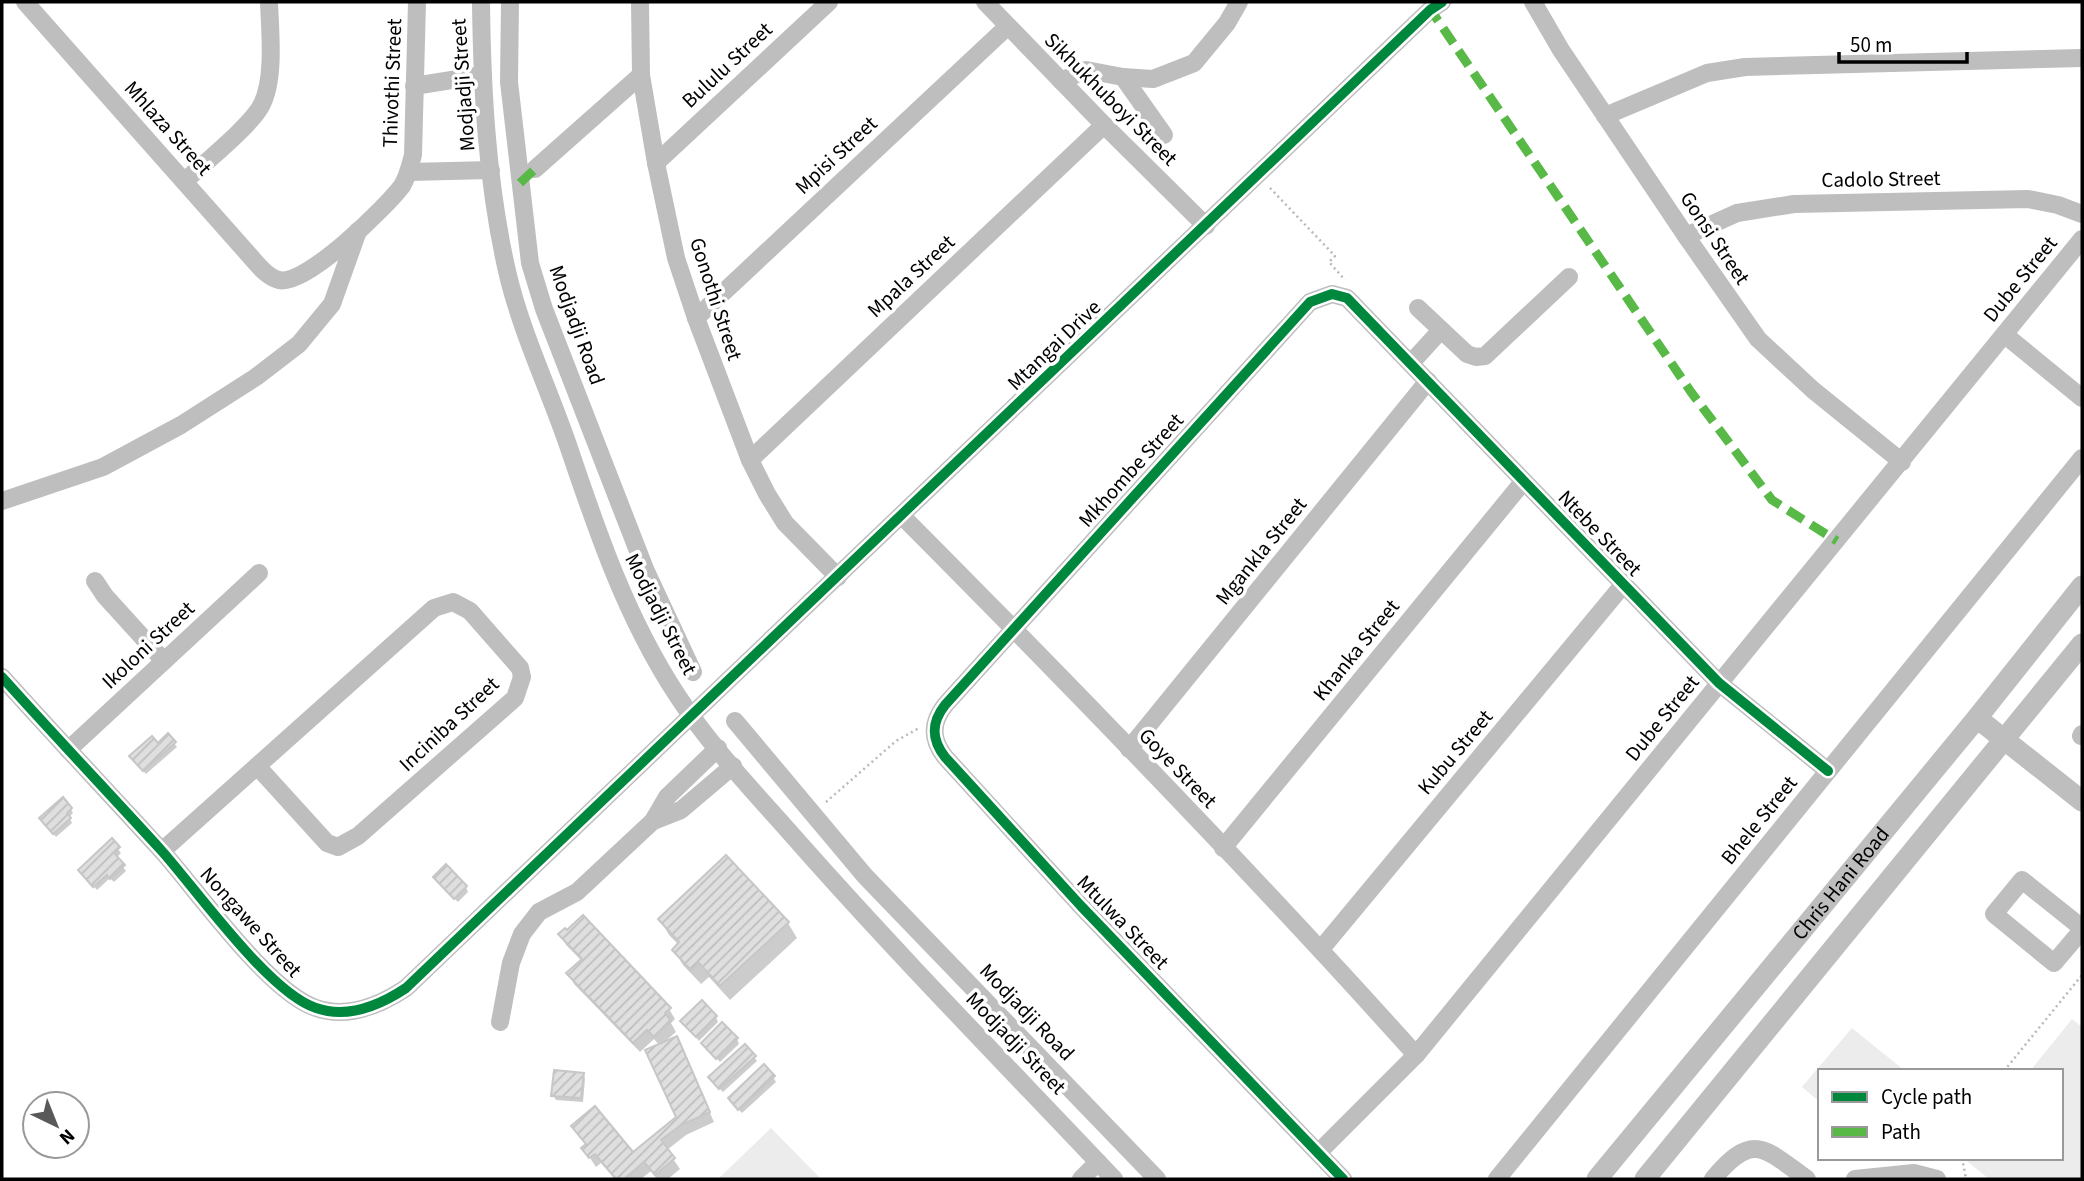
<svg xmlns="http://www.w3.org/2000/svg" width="2084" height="1181" viewBox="0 0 2084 1181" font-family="'Source Sans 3',sans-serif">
<defs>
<pattern id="building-hatch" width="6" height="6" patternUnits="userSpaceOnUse" patternTransform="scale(1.75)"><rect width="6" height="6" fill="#dfdfdf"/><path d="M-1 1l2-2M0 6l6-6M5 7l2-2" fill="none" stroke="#bebebe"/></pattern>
</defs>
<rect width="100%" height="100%" fill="#fff"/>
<g fill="#ececec">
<polygon points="2072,1019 2082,1027 2082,1179 1989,1179 1963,1158 2061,1158 2061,1071 2030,1071"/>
<polygon points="1852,1028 1905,1071 1820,1071 1820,1102 1802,1087"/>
<polygon points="771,1128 821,1179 718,1179"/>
</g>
<g fill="#0003">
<polygon points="174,743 177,747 146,774 134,761 158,745"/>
<polygon points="71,809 73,813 69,817 72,823 56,837 44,823"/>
<polygon points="112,841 121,853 116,858 126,871 114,882 110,878 97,890 83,875"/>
<polygon points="438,882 466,887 468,892 458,902"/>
<polygon points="660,919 788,923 797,938 730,1000 709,977 701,984 683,965 674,950 679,945 669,935"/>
<polygon points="561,935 669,1009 675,1019 671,1023 676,1032 663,1043 682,1049 714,1122 686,1135 667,1150 680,1169 668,1179 657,1179 651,1171 641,1179 615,1179 601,1163 596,1167 584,1149 587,1146 574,1126 633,1154 678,1117 660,1046 654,1039 640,1052 574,984 569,974 582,961 566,945"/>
<polygon points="716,1017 718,1022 699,1041 682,1022"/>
<polygon points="737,1039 739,1044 720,1062 703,1044"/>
<polygon points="754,1057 757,1061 723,1092 713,1082"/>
<polygon points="583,1075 585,1079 583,1102 556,1100 553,1095"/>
<polygon points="773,1077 776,1082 742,1113 732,1103"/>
</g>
<g fill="url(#building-hatch)" stroke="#c7c7c7" stroke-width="2">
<polygon points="168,733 176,742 143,771 129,756 152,736 158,743"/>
<polygon points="63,797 72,808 67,813 71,818 53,834 39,818"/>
<polygon points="112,838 120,847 114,853 125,865 110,879 107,875 93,887 78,870"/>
<polygon points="726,855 789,922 720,986 699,963 691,970 672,950 679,942 658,919"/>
<polygon points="446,864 467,886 454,899 433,877"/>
<polygon points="583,915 671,1008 665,1013 671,1021 654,1037 647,1030 633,1043 566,973 582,959 558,934 565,928 567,930"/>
<polygon points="702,1000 717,1016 696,1037 680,1021"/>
<polygon points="722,1022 738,1038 716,1059 701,1043"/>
<polygon points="677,1036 710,1112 681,1125 661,1140 675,1158 655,1175 644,1162 624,1179 616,1179 595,1154 589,1158 581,1148 586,1144 571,1126 595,1106 633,1152 676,1117 645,1050"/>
<polygon points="745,1044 756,1056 719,1089 708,1077"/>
<polygon points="764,1064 775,1076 738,1110 728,1098"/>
<polygon points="554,1070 584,1073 581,1098 551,1096"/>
</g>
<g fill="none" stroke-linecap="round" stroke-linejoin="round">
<g stroke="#b9b9b9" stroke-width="2.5" stroke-dasharray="2 3.5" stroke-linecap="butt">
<polyline points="1270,188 1335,256 1329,262 1345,280"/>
<polyline points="826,802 896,741 919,728"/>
<polyline points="2004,1071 2082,975"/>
<polyline points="1962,1158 1966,1179"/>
</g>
<g stroke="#bebebe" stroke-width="18">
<path d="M25,2L250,256C258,265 267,277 279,280C305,287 386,207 402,186C408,176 410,166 413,155L417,2"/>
<path d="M481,2C482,91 487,183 507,271C521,332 549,389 569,448C598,534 627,619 677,695C712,749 759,797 801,845C902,959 1009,1068 1114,1179"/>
<polyline points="510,2 509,82 530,263 544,309 645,569 693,672"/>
<polyline points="640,2 641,75 656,163 676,258 696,318 750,460 767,494 785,523 838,577"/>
<polyline points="985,2 1104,125 1206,226"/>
<polyline points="1533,2 1561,50 1686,236 1758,339 1813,390 1902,462"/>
<polyline points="1123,77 1164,135"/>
<polyline points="1061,81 1086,70 1123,77 1153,79 1194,63 1227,23 1239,2"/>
<polyline points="414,86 483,75"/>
<polyline points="1605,116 1707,73 1745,67 2082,58"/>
<polyline points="656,163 829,2"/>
<polyline points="535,169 641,75"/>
<polyline points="409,172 491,170"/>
<path d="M185,181C203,164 253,124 262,104C275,78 270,31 269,2"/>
<polyline points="1686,236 1737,213 1794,204 2028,199 2058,205 2082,214"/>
<polyline points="1418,308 1467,354 1476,357 1485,356 1569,277"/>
<polyline points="696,318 1008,26"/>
<polyline points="2005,335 2082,398"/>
<polyline points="1411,363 1441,330"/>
<polyline points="750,460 1104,125"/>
<polyline points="2,501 103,467 181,425 256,377 299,344 332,304 358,231"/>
<path d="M902,516C1077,692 1251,871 1416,1055"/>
<polyline points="95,581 105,596 164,661"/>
<path d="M2,677C54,735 108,792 161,850C196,889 269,993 316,1008C348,1019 379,1006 406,988L1430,10L1442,2"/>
<polyline points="735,721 865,876 1157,1179"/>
<polyline points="2081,736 2082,734"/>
<polyline points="1129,749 1428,381"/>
<polyline points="68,750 259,573"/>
<polyline points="653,821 681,810 733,766"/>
<polyline points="1223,848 1523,482"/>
<polyline points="162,851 434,608 453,602 470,611 520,668 522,677 515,698 358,836 338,847 327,843 257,766"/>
<polyline points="2082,928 2022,880 1994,914 2054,963 2082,930"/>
<polyline points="1321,949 1623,585"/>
<polyline points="500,1022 511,963 522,934 539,912 577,892 653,821 667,797 718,748"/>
<polyline points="1319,1152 1416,1055 2082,239"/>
<polyline points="1081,1179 1098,1162"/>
<path d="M1343,1179L1081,906L945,757C931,739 931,723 945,705L1310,302L1332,294L1347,298L1719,683L1828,771"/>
<polyline points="1497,1179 2082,458"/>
<path d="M1713,1179C1753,1131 1764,1148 1807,1179"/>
<polyline points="1855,1179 1914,1173 1937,1179"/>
</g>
<g stroke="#bebebe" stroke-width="21">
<polyline points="1977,718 2082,801"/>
<path id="s1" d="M1597,1179L1977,718L2082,586"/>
<polyline points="1645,1179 2082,644"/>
</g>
<g stroke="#58b947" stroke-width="9" stroke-dasharray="18 9" stroke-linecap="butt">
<polyline points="1428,6 1691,392 1772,500 1837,541"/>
<polyline points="520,183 535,169"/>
</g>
<g stroke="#fff" stroke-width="15">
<g id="cycleway">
<path d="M2,677C54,735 108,792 161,850C196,889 269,993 316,1008C348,1019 379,1006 406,988L1430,10L1442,2"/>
<path d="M1343,1179L1081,906L945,757C931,739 931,723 945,705L1310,302L1332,294L1347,298L1719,683L1828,771"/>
</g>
</g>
<use href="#cycleway" stroke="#00873e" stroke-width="10"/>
</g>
<g text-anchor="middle" stroke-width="7" stroke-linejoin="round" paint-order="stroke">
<g font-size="21" fill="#000" stroke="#fff">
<text transform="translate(727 65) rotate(-43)" y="7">Bululu Street</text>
<text transform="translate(392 83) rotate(-88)" y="7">Thivothi Street</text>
<text transform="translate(463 85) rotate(-94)" y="7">Modjadji Street</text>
<text transform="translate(1111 99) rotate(45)" y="7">Sikhukhuboyi Street</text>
<text transform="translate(168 128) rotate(48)" y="7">Mhlaza Street</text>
<text transform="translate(836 155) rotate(-43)" y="7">Mpisi Street</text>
<text transform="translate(1881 179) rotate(-1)" y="7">Cadolo Street</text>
<text transform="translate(1715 238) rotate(56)" y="7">Gonsi Street</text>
<text transform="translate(911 276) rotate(-43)" y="7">Mpala Street</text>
<text transform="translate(2020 279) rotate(-51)" y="7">Dube Street</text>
<text transform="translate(716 299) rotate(72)" y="7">Gonothi Street</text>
<text transform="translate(577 325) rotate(70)" y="7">Modjadji Road</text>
<text transform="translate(1054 345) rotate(-44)" y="7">Mtangai Drive</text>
<text transform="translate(1131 470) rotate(-48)" y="7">Mkhombe Street</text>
<text transform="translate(1600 533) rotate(46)" y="7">Ntebe Street</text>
<text transform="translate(1261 551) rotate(-51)" y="7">Mgankla Street</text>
<text transform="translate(661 614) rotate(63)" y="7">Modjadji Street</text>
<text transform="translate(148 645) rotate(-43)" y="7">Ikoloni Street</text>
<text transform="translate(1356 650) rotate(-51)" y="7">Khanka Street</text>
<text transform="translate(1662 718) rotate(-51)" y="7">Dube Street</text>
<text transform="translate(449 724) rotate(-43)" y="7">Inciniba Street</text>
<text transform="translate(1455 752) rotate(-50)" y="7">Kubu Street</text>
<text transform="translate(1178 768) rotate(46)" y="7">Goye Street</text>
<text transform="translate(1759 820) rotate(-51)" y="7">Bhele Street</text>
<text dy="7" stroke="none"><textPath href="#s1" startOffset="383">Chris Hani Road</textPath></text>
<text transform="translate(251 922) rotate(48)" y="7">Nongawe Street</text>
<text transform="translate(1123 922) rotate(46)" y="7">Mtulwa Street</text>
<text transform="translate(1027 1012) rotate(46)" y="7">Modjadji Road</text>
<text transform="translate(1016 1043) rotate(46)" y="7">Modjadji Street</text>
</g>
</g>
<rect width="2084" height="1181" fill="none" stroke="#000000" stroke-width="7"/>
<rect x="1818" y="1069" width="245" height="91" fill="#ffffff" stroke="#999999" stroke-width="2"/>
<rect x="1832" y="1092" width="35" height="10" fill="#00873e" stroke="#999999" stroke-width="2"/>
<text x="1881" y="1104" font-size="21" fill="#000000">Cycle path</text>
<rect x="1832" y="1127" width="35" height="10" fill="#58b947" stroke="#999999" stroke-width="2"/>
<text x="1881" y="1139" font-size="21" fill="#000000">Path</text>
<g transform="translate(56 1125) rotate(137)"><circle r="33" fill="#ffffff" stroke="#999999" stroke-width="2"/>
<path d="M0-5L12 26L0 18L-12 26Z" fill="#595959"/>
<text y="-10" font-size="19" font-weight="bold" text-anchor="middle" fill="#000000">N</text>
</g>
<path d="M1839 52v10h128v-10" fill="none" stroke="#000000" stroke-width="3.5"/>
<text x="1850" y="52" font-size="21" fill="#000000" stroke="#ffffff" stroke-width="5" paint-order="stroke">50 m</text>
</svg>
